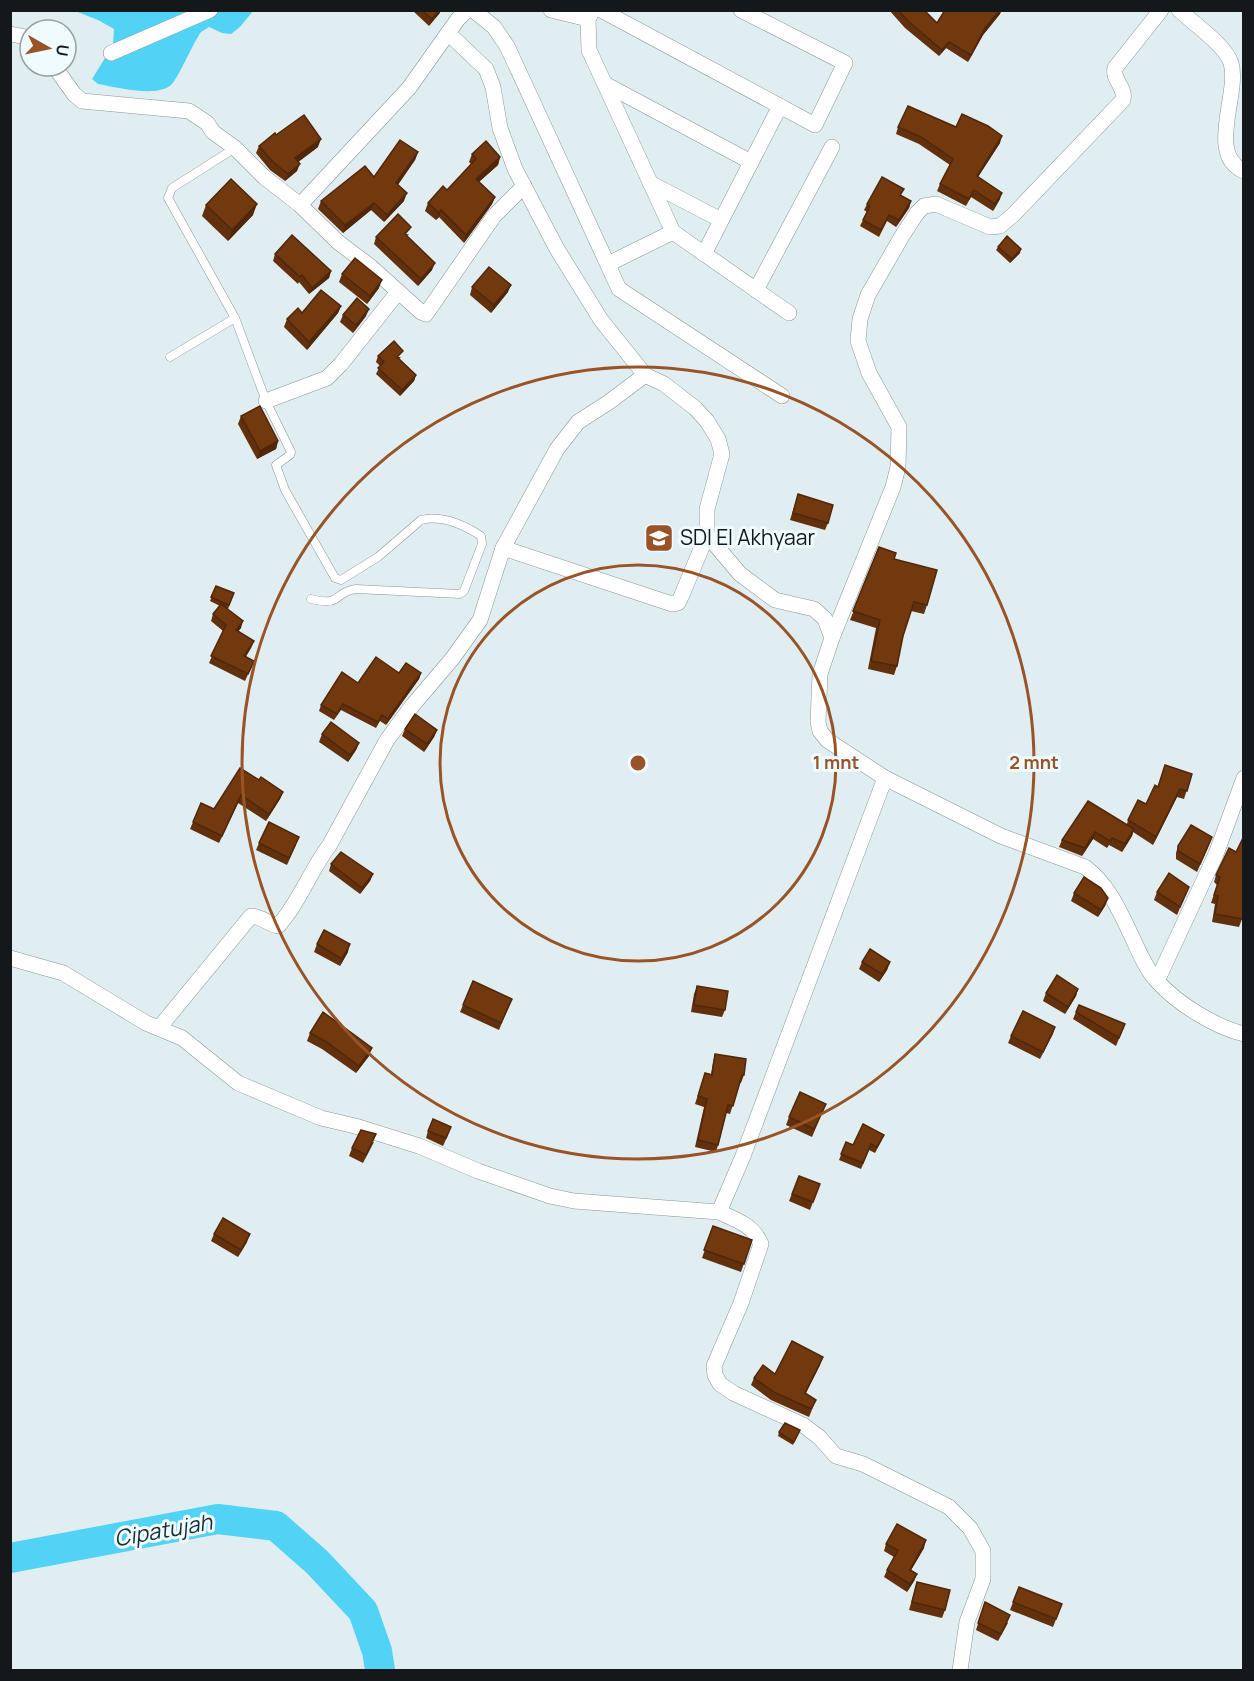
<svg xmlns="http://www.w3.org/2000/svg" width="1254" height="1681" viewBox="0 0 1254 1681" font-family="Manrope,sans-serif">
<rect width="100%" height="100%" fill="#e1eef1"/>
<path fill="#51d3f5" d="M75,11H253L240,27L231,34L222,33L209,27L201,32C193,43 178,79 171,85C156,98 116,87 98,84L92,79L113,45L114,29L98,20Z"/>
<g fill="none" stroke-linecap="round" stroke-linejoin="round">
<polyline stroke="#51d3f5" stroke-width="30" points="10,1558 218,1519 276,1526 317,1562 363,1611 377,1651 380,1670"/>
<g stroke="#8a9699" stroke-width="9">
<g id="service">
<path d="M235,148L172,188L168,198L235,318L266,401L291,452L290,455L276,465L285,490L335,578L341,580L378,557L421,520C441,515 464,525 481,536L482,544L464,591L460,594L356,589C333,592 343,607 311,599"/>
<polyline points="170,357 235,318"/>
</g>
</g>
<g stroke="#8a9699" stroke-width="16">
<g id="minor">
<polyline points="473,10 494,27 507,46 619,289 782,396"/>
<polyline points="551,10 588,19"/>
<polyline points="593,10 588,19 589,50 673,232 789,313"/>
<polyline points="601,10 815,125 845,63 741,10"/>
<path d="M1179,10C1193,23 1226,46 1231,63C1240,93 1206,155 1244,171"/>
<path d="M448,33L486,69L493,87L500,128L515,169L557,249L601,320L645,375L664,384L695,408L707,421L718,439L722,454L707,509V535L740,574L775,600L814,609L825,619L832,638L820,674L818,722L820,731L827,740L885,778L1001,836L1085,867C1109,885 1120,912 1133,939C1139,952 1147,971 1158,982C1178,1004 1215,1027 1244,1034"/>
<polyline points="10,34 26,37 30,40"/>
<polyline points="111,53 210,10"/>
<polyline points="54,66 74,94 82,101 189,111 207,123 213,132 235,148 264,177 300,205 338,242 371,267 421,312 426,314 494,216 524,186"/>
<polyline points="605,84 751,162"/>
<polyline points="650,183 721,220"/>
<polyline points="300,205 409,88 458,19 467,10"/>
<polyline points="704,254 780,106"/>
<polyline points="608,264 673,232"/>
<polyline points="756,290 832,147"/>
<polyline points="266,401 327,378 341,364 398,292"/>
<polyline points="503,548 672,604 678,603 681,597 707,535"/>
<path d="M832,638L893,487L898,467L899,427L869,373L858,341L860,319L868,295L902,236L917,213L924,206L936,204L990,227L1000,226L1014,214L1123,100C1126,87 1112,80 1115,68L1161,10"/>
<path d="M885,778L743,1156L719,1212C737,1220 753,1225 761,1244L741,1303L714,1366L715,1375L720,1384L733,1393L803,1425L819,1437L836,1456L863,1464L949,1507L970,1528L983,1551V1579L967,1622L960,1670"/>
<polyline points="10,958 63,973 146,1023 182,1038 238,1083 321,1118 355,1126 419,1146 478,1171 550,1196 574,1201 719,1212"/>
<polyline points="1157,981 1216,854 1244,778"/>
<path d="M159,1028L251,916C261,916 268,924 278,926C299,903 310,871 329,846L387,740L412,706L452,659L480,620L503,548L557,449L578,422L609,402L645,375"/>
</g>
</g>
<use href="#service" stroke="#fff" stroke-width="8"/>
<use href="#minor" stroke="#fff" stroke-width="15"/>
</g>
<g fill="#62300c">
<polygon points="412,10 440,10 429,26"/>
<polygon points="889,10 924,10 937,23 1000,14 983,35 968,62 946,48 939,56 905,28"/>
<polygon points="898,127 956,127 1000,143 978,177 1000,199 993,211 971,197 966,206 937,191 940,184 950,165 919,144 896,134"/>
<polygon points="276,135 318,147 298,162 297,171 285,181 270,170 256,153 259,146"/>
<polygon points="418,152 415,160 398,185 404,201 384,222 371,210 343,233 318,209 321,201 374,177"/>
<polygon points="472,154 500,157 498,165 479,182 495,197 492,204 464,243 439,217 436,220 425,211 428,203 447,190 471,164 469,162"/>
<polygon points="901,196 911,201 909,208 896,227 887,221 879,237 860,226 867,212 864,210 867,204"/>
<polygon points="206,205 253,215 228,241 202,216"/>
<polygon points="409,234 407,236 432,270 418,286 374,244 376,237"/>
<polygon points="998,247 1020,253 1010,263 996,250"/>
<polygon points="275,254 331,271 329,278 309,294 299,282 298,284 273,261"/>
<polygon points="342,274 379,288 367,304 339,282"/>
<polygon points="472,287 508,292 491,313 470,295"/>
<polygon points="341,306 338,313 307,350 284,327 287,319 302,313"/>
<polygon points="343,315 366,316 353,333 340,322"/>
<polygon points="378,356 401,357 399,359 416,375 414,381 400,396 376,374 380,366 376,362"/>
<polygon points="241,416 278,441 276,449 257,459 238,424"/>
<polygon points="798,494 828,523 825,530 790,520"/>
<polygon points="879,547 894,559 927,605 924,614 911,611 903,636 897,666 894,675 868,669 876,628 850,620"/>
<polygon points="216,586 234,593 228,609 241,628 238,631 254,641 251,648 246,656 254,661 245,681 209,663 223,631 211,621 213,614 220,606 210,601"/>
<polygon points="399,673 421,673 419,679 386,725 380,721 376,728 341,710 334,720 319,711 321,705 358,683"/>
<polygon points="405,729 437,730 434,737 424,752 402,736"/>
<polygon points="322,734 359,743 356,750 348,762 319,742"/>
<polygon points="1192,774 1184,799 1177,797 1153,845 1133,832 1132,836 1122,852 1109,845 1107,848 1093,839 1082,856 1059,847 1062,840 1127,824 1128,820 1146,804 1158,787"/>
<polygon points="259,780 283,792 280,799 266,821 238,803 219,843 190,829 193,822"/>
<polygon points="259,843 296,845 287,865 256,850"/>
<polygon points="1209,845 1197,872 1176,859 1176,853 1178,846"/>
<polygon points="1236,852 1242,919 1239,927 1212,922 1215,904 1211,903 1217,885 1214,882 1216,875"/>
<polygon points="331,864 373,874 370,881 360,894 329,871"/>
<polygon points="1189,887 1177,915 1154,900 1157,892"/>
<polygon points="1074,893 1108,898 1105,906 1098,917 1071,901"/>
<polygon points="317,944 348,952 340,966 314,952"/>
<polygon points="862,962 890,962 887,970 879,982 859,969"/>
<polygon points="697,986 725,1010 722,1017 691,1012 694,994"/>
<polygon points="1078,989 1076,996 1065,1014 1043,1001 1046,993"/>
<polygon points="512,999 499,1030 460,1012 463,1005"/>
<polygon points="1076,1012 1125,1024 1116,1046 1073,1019"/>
<polygon points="1055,1027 1040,1059 1008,1043 1011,1036"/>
<polygon points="310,1033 369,1056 356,1073 322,1049 307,1041"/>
<polygon points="715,1054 744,1075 741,1083 740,1083 730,1114 726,1113 718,1145 716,1152 695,1147 704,1107 695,1104 705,1073 711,1074 713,1062"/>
<polygon points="826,1104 812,1137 786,1125 789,1117"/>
<polygon points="428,1131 448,1135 443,1146 426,1138"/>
<polygon points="882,1140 875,1153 869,1150 861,1169 839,1160 846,1142 853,1145"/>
<polygon points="374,1142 363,1163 349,1156 352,1148"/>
<polygon points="799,1176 820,1184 810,1210 789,1201"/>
<polygon points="713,1226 752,1240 741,1272 702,1258"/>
<polygon points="214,1234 247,1242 238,1257 211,1241"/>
<polygon points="820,1365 805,1394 816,1400 809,1417 771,1400 751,1385 754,1378 775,1374"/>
<polygon points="800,1430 793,1445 778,1436 779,1432"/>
<polygon points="886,1544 924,1548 911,1570 917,1574 914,1581 907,1592 884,1577 887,1570 894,1557 884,1551"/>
<polygon points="917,1582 945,1610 942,1618 909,1610"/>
<polygon points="1019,1587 1062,1604 1053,1627 1010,1610"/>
<polygon points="985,1602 1008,1623 998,1641 976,1630"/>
</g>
<g fill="#50270a">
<polygon points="439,10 440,10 440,13 429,26 432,19"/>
<polygon points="1000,10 1002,10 1000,14 983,35 968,62 971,55 985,28"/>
<polygon points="949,42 946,48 939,56 942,50"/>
<polygon points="1002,136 1000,143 974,183 977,176"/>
<polygon points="321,139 318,147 293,166 295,158"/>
<polygon points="418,152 415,160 393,191 396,183"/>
<polygon points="500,157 498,165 473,187 476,179"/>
<polygon points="300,164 297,171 285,181 288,174"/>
<polygon points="407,193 404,201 384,222 387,215"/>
<polygon points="1002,193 1000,199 993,211 995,204"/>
<polygon points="495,197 492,204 464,243 466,235"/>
<polygon points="911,201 909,208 896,227 899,220"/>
<polygon points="374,203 371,210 343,233 345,225"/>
<polygon points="257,204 253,215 228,241 232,230"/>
<polygon points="441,210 439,217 436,220 439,213"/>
<polygon points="1021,249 1020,253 1010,263 1012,259"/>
<polygon points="435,263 432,270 418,286 421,279"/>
<polygon points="331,271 329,278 309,294 312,288"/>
<polygon points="382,280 379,288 367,304 370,296"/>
<polygon points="511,285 508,292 491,313 494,305"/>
<polygon points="341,306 338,313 307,350 309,342"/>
<polygon points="369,309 366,316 353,333 356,325"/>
<polygon points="416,375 414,381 400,396 402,390"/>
<polygon points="278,441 276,449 257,459 260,451"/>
<polygon points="243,621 241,628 234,637 236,630"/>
<polygon points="254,641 251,648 242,663 244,656"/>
<polygon points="421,673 419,679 386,725 388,719"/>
<polygon points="437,730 434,737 424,752 427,744"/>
<polygon points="359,743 356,750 348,762 350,755"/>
<polygon points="1180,789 1177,797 1153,845 1156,837"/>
<polygon points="283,792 280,799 266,821 269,814"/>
<polygon points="241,795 238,803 219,843 222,836"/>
<polygon points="1134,829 1132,836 1122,852 1125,844"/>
<polygon points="1095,832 1093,839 1082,856 1085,848"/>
<polygon points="373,874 370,881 360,894 362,888"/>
<polygon points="1108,898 1105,906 1098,917 1101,910"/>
<polygon points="350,944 348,952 340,966 342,959"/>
<polygon points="890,962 887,970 879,982 882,974"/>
<polygon points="1078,989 1076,996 1065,1014 1068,1007"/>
<polygon points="1055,1027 1053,1034 1040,1059 1043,1052"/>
<polygon points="372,1048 369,1056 356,1073 359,1066"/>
<polygon points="250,1234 247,1242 238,1257 241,1250"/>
<polygon points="823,1357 820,1365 802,1401 805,1393"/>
<polygon points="926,1540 924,1548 907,1577 910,1570"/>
<polygon points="917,1574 914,1581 907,1592 910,1584"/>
</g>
<g fill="#72380e" stroke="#50270a" stroke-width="1.5">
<polygon points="421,10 439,10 432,19"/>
<polygon points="898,10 924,10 937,23 945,10 1000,10 985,28 971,55 949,42 942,50 908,21"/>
<polygon points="908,106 956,127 962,114 988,126 1002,136 977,176 1002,193 995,204 974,190 969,199 940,184 953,159 921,137 898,127"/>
<polygon points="304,115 321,139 295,158 300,164 288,174 273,162 259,146 275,133 276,135"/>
<polygon points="400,140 418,152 396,183 407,193 387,215 374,203 345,225 321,201 365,166 374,177"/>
<polygon points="486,141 500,157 476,179 495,197 466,235 441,210 439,213 428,203 443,186 447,190 476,159 472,154"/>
<polygon points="882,177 904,189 900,195 911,201 899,220 889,215 881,230 863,220 870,206 867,204"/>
<polygon points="231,179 257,204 232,230 206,205"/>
<polygon points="398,214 411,227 405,234 435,263 421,279 376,237"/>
<polygon points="292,235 331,271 312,288 302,275 300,277 275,254"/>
<polygon points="1007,236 1021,249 1012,259 998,247"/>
<polygon points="355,258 382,280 370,296 342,274"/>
<polygon points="489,267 511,285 494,305 472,287"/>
<polygon points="321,290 341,306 309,342 287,319 298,308 302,313"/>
<polygon points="357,298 369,309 356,325 343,315"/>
<polygon points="394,341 403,351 397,357 416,375 402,390 378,368 384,362 378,356"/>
<polygon points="260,406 278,441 260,451 241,416"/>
<polygon points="798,494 833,505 828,523 793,513"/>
<polygon points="879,547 896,553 894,559 937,570 927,605 914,602 903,636 897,666 871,661 880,620 853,611"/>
<polygon points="216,586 234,593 229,605 211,597"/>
<polygon points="221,604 243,621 236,630 254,641 244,656 254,661 248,674 211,656 226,625 213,614"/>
<polygon points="376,657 399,673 406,663 421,673 388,719 382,715 378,722 343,704 337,714 321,705 342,672 358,683"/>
<polygon points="415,714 437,730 427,744 405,729"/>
<polygon points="331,722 359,743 350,755 322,734"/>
<polygon points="1165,765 1192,774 1187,791 1180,789 1156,837 1128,820 1138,800 1146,804 1155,785 1158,787"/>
<polygon points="240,768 259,780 261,777 283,792 269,814 241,795 222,836 193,822 201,803 214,809"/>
<polygon points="1088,801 1134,829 1125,844 1112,838 1110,841 1095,832 1085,848 1062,840"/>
<polygon points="269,822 299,837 289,858 259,843"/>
<polygon points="1191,825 1212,837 1200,864 1178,851 1178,846"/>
<polygon points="1244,836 1244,912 1242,919 1215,914 1218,896 1214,895 1220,877 1216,875 1229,848 1236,852"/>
<polygon points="341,852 373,874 362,888 331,864"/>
<polygon points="1169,873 1189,887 1180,907 1157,892"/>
<polygon points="1084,877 1101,888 1108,898 1101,910 1074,893"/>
<polygon points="324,930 350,944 342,959 317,944"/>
<polygon points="870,949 890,962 882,974 862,962"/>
<polygon points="1057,975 1078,989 1068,1007 1046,993"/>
<polygon points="473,981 512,999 501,1023 463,1005"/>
<polygon points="697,986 728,991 725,1010 694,1005"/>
<polygon points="1079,1005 1125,1024 1119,1038 1076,1012"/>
<polygon points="1023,1011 1055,1027 1043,1052 1011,1036"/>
<polygon points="323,1012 372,1048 359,1066 325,1041 310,1033"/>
<polygon points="715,1054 746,1059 744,1075 742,1075 733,1106 728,1105 718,1145 698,1140 707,1099 698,1096 705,1073 712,1075"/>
<polygon points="800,1092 826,1104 814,1129 789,1117"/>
<polygon points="433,1119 451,1127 446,1138 428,1131"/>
<polygon points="863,1124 884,1135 877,1147 871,1144 863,1163 841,1154 846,1142 853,1145"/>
<polygon points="361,1130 376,1134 366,1155 352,1148"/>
<polygon points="799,1176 820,1184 813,1202 792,1194"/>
<polygon points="223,1218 250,1234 241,1250 214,1234"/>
<polygon points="713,1226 752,1240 744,1264 704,1250"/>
<polygon points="792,1341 823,1357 805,1393 816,1400 811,1409 774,1392 754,1378 763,1365 775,1374"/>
<polygon points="785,1423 800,1430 794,1442 779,1432"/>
<polygon points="897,1524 926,1540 910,1570 917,1574 910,1584 887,1570 898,1550 886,1544"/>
<polygon points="917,1582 950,1590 945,1610 912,1602"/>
<polygon points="1019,1587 1062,1604 1056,1619 1013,1602"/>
<polygon points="985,1602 1010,1615 1001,1634 978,1623"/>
</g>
<g fill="none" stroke="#985327" stroke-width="3">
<circle cx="638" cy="763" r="198"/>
<circle cx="638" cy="763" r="396"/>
</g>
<defs>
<g id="school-square" transform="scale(1.5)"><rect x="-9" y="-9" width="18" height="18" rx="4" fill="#985327" stroke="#effbff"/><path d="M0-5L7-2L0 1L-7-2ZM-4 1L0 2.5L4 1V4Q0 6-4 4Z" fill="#fff"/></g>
</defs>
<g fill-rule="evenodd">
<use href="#school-square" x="659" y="538"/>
</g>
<g text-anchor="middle" stroke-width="6" stroke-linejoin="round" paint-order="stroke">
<g font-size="21" fill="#14181a" stroke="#effbff" text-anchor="start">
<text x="680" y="545">SDI El Akhyaar</text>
</g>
<g font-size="22" font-style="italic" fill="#182e34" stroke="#effbff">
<text transform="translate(163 1530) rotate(-10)" y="8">Cipatujah</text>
</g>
</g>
<circle cx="638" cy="763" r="9" fill="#985327" stroke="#effbff" stroke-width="3"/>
<g font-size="18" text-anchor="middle" font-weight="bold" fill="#985327" stroke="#effbff" stroke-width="6" stroke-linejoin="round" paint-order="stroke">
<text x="836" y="769">1 mnt</text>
<text x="1034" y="769">2 mnt</text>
</g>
<rect width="1254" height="1681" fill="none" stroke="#14181a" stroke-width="24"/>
<g transform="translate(48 48) rotate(99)"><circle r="28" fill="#effbff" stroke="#97a0a3" stroke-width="1.5"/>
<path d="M0-4.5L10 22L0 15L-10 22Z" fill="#985327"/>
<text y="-9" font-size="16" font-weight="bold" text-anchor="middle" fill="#14181a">U</text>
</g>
</svg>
